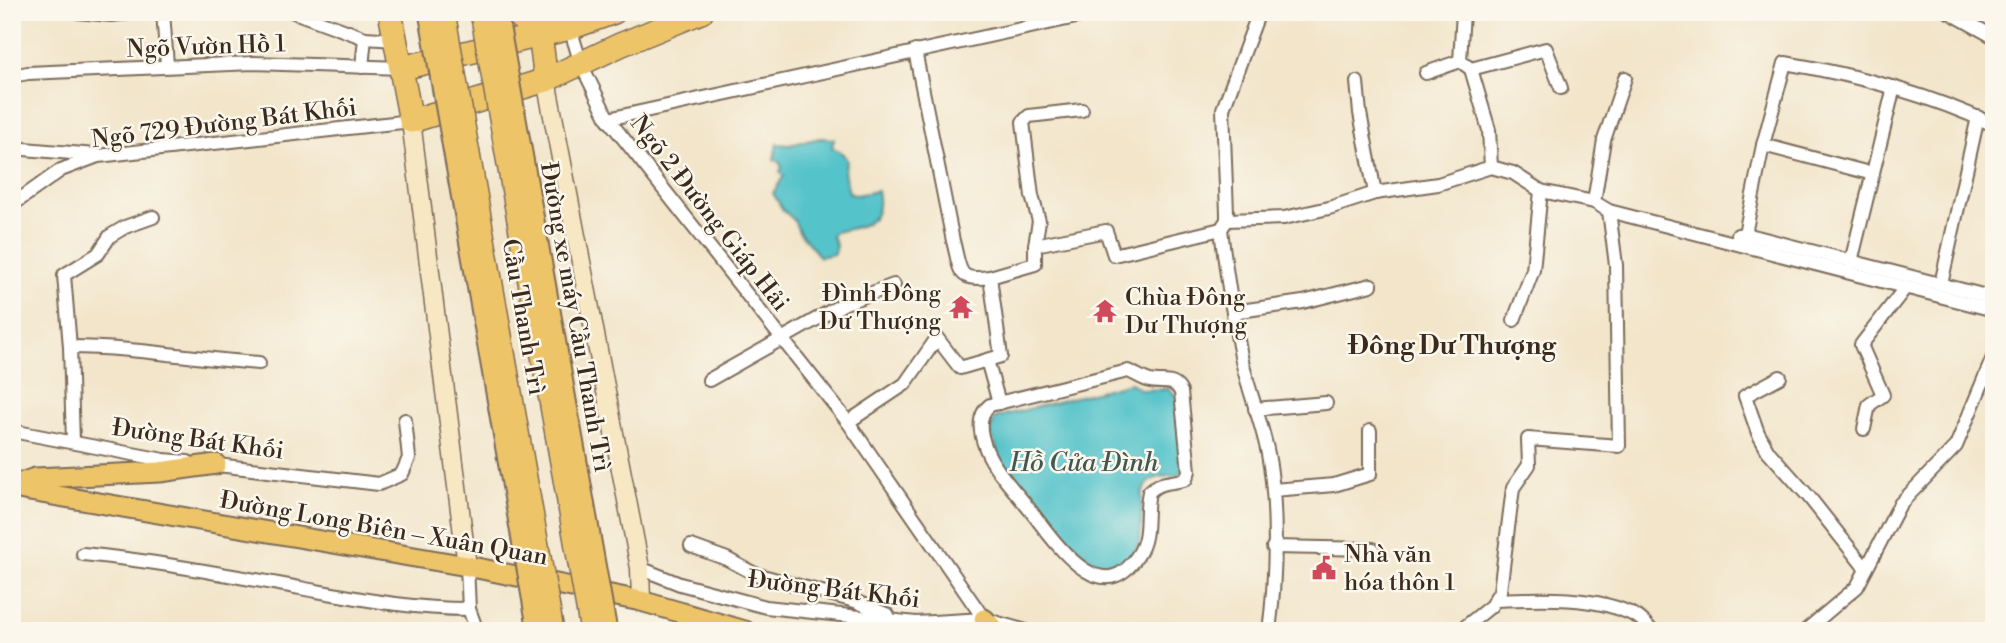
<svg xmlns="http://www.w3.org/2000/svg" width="2006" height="643" viewBox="0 0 2006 643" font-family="'Libre Bodoni',serif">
<rect width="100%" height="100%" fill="#fbf7ec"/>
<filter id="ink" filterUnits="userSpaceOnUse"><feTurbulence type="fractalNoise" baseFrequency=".0143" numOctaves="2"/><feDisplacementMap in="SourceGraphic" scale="14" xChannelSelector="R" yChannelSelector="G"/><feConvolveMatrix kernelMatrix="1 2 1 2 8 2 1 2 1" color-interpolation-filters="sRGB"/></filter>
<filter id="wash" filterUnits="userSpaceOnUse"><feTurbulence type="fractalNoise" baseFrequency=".00686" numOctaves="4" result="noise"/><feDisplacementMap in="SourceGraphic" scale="28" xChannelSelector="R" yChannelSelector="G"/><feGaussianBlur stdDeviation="1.57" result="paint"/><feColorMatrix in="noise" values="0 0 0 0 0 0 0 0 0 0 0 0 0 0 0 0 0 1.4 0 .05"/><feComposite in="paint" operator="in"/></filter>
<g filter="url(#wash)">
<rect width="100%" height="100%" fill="#f2e5ca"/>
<g fill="#55c3ca" stroke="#487674" stroke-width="2">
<path d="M820,138L834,139L832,147L843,154L847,160L844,172L849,193L856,195L877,191C884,225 862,226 835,232L832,236L836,245L834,254L820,257L799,232L794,220L783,210L773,193L784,176L780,172L782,167L779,162L774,159L777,144L789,145Z"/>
<polygon points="1130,383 1142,390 1168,389 1176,396 1184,467 1179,475 1160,477 1151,480 1145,487 1142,494 1141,532 1138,546 1120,568 1109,572 1100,571 1089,567 1068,550 1002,465 990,430 995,418 1001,416"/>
</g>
</g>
<g filter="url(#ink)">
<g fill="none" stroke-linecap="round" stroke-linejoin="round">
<g stroke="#7b6b5a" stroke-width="16">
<g id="street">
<polyline points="78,12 111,15 140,12"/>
<polyline points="163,12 167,65"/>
<polyline points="294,12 365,38 396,40"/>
<path d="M1259,12L1223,109L1227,213V220L1221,229C1226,273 1233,317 1242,361C1249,392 1262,423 1268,454C1278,505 1276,579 1269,631"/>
<polyline points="1463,12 1460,61 1471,69 1546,49 1561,88"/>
<polyline points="1949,12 1994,37"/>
<polyline points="570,28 581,64 608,119 848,422 984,619"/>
<path d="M915,51L953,241C961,270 956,282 990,277"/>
<polyline points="362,67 365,38"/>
<polyline points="1471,69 1489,130 1491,167"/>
<polyline points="1426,73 1460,61"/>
<polyline points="12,76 28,73 253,63 402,68"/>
<polyline points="1357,82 1360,113 1375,193"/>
<polyline points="608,119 1099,12"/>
<polyline points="1763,145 1873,174"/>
<polyline points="12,148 96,155"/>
<polyline points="1594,202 1604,140 1625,78"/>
<polyline points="12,205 61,170 98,156 411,121"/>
<polyline points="1227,220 1284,218 1329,208 1375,193 1438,184 1491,167 1513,173 1541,191 1594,202 1609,211 1994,310"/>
<path d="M1745,234L1763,145L1785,63C1857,75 1927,94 1994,125"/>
<polyline points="1738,235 1745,234 1994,298"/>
<polyline points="1035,245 1039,221 1032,196 1023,122 1029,116 1082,110"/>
<polyline points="1851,262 1894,87"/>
<polyline points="1941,284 1978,117"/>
<polyline points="1233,312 1303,302 1371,285"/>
<polyline points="1514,320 1533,270 1541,191"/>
<path d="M70,347C133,347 196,359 259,363"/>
<polyline points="987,360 999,403"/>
<path d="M1128,371C1136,374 1142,379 1150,381C1163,384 1174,378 1181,392L1189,471L1186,479C1172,484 1161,480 1149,492C1144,513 1151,535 1138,555C1101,614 1054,540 1030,510C1015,491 995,471 986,449C980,434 976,416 990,405Z"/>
<polyline points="1780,377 1745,396 1758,433 1768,451 1809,497 1866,569"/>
<polyline points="709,380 845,303 894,285"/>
<polyline points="1255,409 1326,403"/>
<polyline points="848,422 905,384 937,338 960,368 1001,356 990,277 1035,264 1035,245 1106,231 1114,255 1221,229"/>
<polyline points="1864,429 1869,405 1883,395 1861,345 1905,288"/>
<polyline points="12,431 164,460 188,462"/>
<polyline points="73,442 70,347 64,275 98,254 110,236 125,227 153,217"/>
<polyline points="209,464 379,484 402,474 409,458 405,420"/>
<polyline points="1273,490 1334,485 1370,474 1370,431"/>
<polyline points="691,546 727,559 755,574 855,601 888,615"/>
<polyline points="1273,547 1373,549"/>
<path d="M83,554C156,561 228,575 300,588C356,598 411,609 469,609L467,566"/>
<polyline points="640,568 680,584 766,607 916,623 984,619 1026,631"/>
<path d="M1495,600C1538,598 1597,595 1636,616C1642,619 1647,626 1652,631"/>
<polyline points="469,609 477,631"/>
<polyline points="1460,631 1491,606 1500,591 1513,488 1529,465 1528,439 1619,446 1616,265 1609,211"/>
<polyline points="1805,631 1857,587 1900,504 1956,446 1994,355"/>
</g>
</g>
<g stroke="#7b6b5a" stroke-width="21">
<g id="secondary">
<polyline points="546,80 640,568 641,601"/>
<polyline points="411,121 467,566"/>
</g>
</g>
<g stroke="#7b6b5a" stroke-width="23">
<g id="primary">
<polyline points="12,486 35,478 160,472 216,464"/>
<polyline points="12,488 467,566 641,601 745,631"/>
<polyline points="984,619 996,631"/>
</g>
</g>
<g stroke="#7b6b5a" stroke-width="26">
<g id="highway">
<polyline points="390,12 411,121 546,80 620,45 701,12"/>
<polyline points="519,12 519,16 540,34"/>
<polyline points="402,68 570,28 614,12"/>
<polyline points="546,80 540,34 547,12"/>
</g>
</g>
<use href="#street" stroke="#fff" stroke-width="12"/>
<use href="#secondary" stroke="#f8e7c3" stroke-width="18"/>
<use href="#primary" stroke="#eec469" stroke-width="19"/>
<use href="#highway" stroke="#eec469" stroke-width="23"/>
<g stroke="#7b6b5a" stroke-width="23" stroke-linecap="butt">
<g id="primary-bridge">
<polyline points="429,12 538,631"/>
<polyline points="497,12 607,631"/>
</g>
</g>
<g stroke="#7b6b5a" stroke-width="26" stroke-linecap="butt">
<g id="highway-bridge">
<polyline points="443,12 552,631"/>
<polyline points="482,12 592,631"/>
</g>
</g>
<use href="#primary-bridge" stroke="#eec469" stroke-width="19"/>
<use href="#highway-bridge" stroke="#eec469" stroke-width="23"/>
</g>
</g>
<defs>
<g id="temple-bare" transform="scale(1.89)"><path d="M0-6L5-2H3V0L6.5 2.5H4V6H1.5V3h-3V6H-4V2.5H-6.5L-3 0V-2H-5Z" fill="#d1495b" stroke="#fbf7ec" stroke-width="2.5" paint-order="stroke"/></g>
<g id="civic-bare" transform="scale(1.89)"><path d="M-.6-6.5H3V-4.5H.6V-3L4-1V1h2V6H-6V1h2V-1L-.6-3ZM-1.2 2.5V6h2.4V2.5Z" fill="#d1495b" stroke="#fbf7ec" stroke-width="2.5" paint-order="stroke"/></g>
</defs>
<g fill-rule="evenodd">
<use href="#temple-bare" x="961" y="307"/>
<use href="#temple-bare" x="1105" y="311"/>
<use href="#civic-bare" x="1324" y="568"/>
</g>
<g text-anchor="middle" stroke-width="5" stroke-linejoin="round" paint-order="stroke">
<g font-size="24" fill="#3b2a1e" stroke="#fbf7ec">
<text transform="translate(206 46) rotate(-2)" y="8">Ngõ Vườn Hồ 1</text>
<text transform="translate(224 123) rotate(-7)" y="8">Ngõ 729 Đường Bát Khối</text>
<text transform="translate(710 213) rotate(52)" y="8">Ngõ 2 Đường Giáp Hải</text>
<text transform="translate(524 317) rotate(80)" y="8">Cầu Thanh Trì</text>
<text transform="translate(576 317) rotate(80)" y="8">Đường xe máy Cầu Thanh Trì</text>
<text transform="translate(198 439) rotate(8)" y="8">Đường Bát Khối</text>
<text transform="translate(384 528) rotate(10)" y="8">Đường Long Biên – Xuân Quan</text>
<text transform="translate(834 589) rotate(7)" y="8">Đường Bát Khối</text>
</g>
<g font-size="24" fill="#3b2a1e" stroke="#fbf7ec" text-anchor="start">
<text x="941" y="301" text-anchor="end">Đình Đông<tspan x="941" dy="28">Dư Thượng</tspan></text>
<text x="1125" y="305">Chùa Đông<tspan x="1125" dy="28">Dư Thượng</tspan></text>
<text x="1344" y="562">Nhà văn<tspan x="1344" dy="28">hóa thôn 1</tspan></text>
</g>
<g font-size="26" font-weight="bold" fill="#3b2a1e" stroke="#fbf7ec">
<text x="1452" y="354">Đông Dư Thượng</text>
</g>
<g font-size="26" font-style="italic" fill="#435852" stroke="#fbf7ec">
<text x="1084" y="471">Hồ Cửa Đình</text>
</g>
</g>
<rect width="2006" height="643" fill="none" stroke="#fbf7ec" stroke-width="42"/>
</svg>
